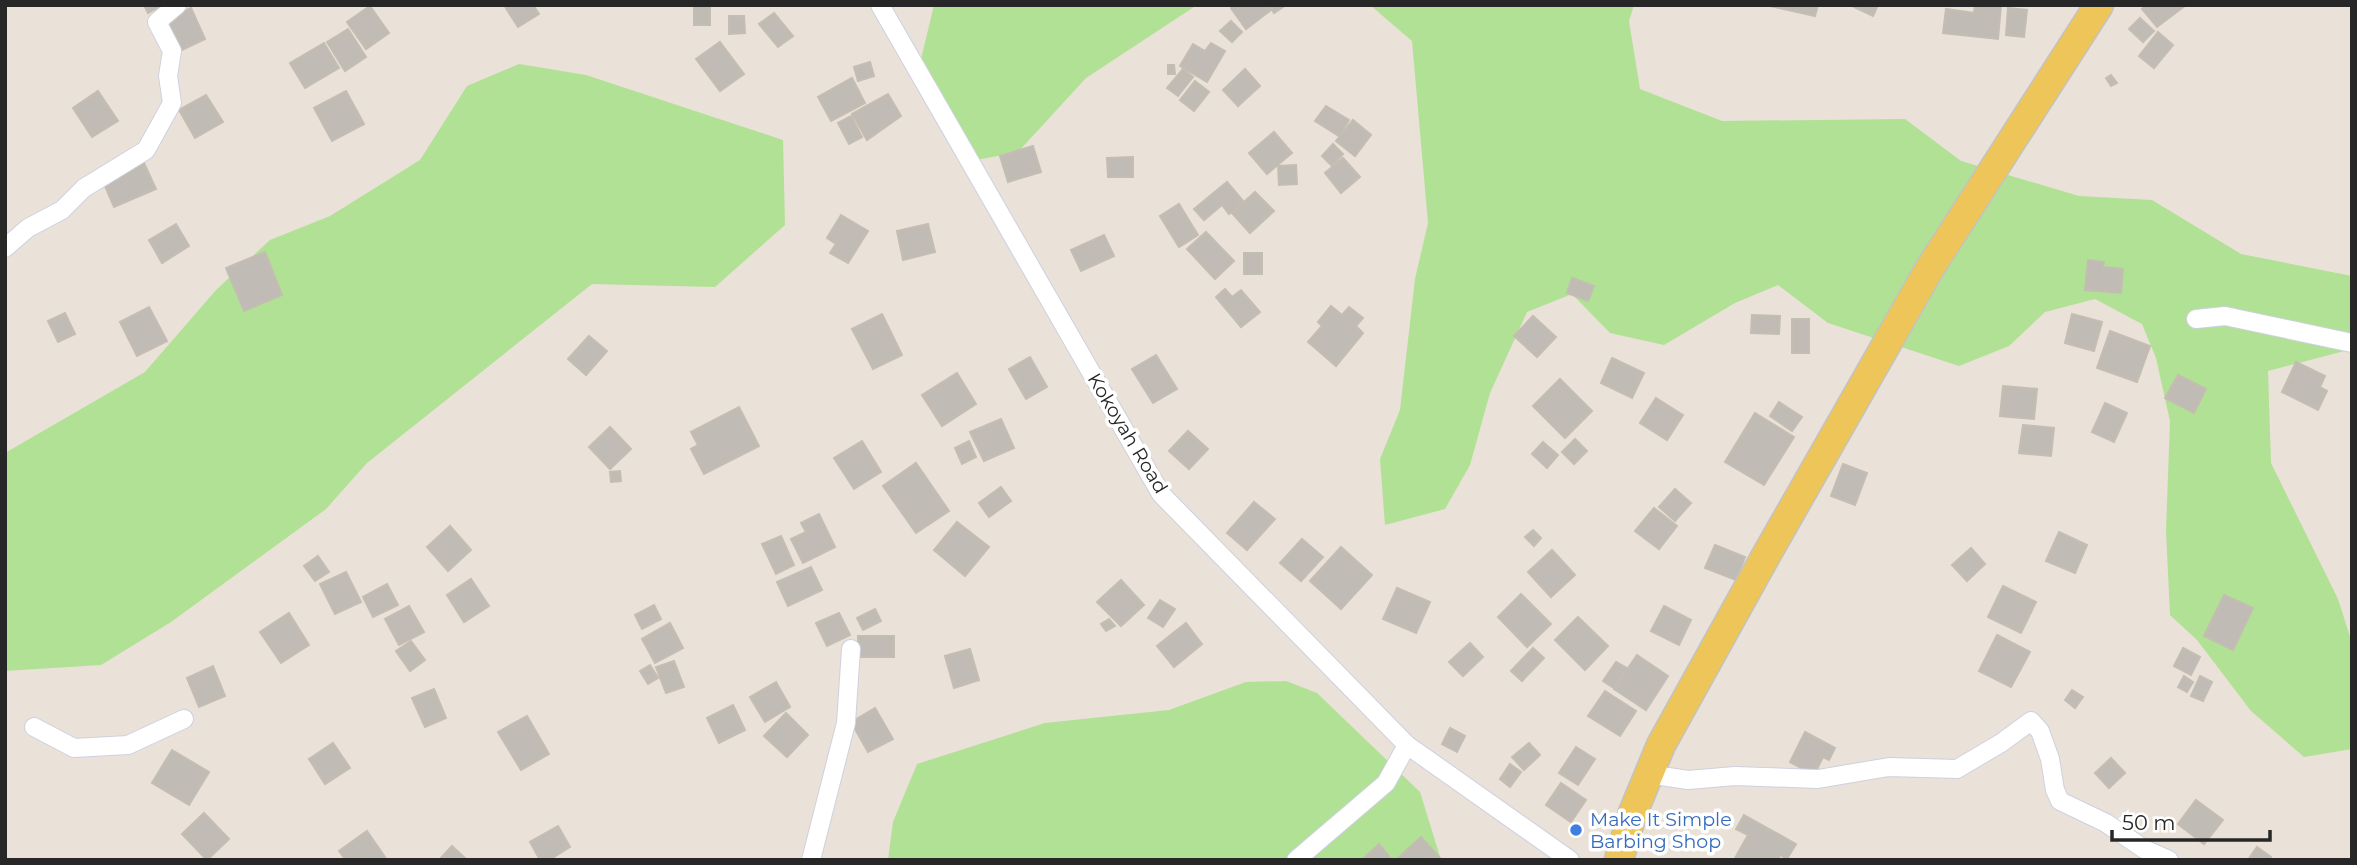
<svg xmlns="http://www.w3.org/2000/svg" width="2357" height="865" viewBox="0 0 2357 865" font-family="Montserrat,sans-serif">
<rect width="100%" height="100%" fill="#eae1d8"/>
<g fill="#b1e194">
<polygon points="934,5 1197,5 1086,78 1018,152 961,163 917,76"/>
<polygon points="1370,5 1634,5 1629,21 1640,89 1722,121 1905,119 1961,161 2079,196 2152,200 2241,254 2352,276 2352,349 2268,371 2271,463 2338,599 2352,643 2352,749 2304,757 2251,711 2197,640 2170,615 2166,531 2170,421 2156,358 2142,324 2095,299 2045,312 2009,346 1959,366 1828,323 1778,285 1735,303 1664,345 1610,333 1572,294 1527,312 1490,393 1470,465 1445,509 1385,525 1380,459 1400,410 1415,279 1428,223 1412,41"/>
<polygon points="519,64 586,75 783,140 785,225 715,287 592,284 367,463 326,509 171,622 101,665 5,671 5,453 145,372 216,290 270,240 330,216 420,160 467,86"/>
<polygon points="1286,681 1317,693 1420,792 1441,860 888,860 893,822 917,764 1045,723 1169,710 1246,682"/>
</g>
<g fill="#c1bbb5" stroke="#c4bdb2" stroke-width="2">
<polygon points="144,5 162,5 148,13"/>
<polygon points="504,5 533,5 539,14 518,27"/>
<rect x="694" y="5" width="16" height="20"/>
<polygon points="1234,5 1267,5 1271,10 1246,29 1231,8"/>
<polygon points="1269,5 1286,5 1274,13"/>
<polygon points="1766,5 1818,5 1815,16"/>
<polygon points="1850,5 1878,5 1873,16"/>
<polygon points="1975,5 2001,5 1998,39 1943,33 1946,9 1974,13"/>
<polygon points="2147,5 2186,5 2157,27 2142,9"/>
<polygon points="370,6 389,33 366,49 347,22"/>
<polygon points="191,8 205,39 182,50 167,19"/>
<polygon points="2008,8 2027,10 2024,37 2006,35"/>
<polygon points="774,13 793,36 778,47 759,24"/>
<polygon points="729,16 744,16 745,33 729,34"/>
<polygon points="2140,18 2154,31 2143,42 2129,29"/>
<polygon points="1231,21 1242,32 1232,42 1220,31"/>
<polygon points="348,29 366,57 345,71 327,42"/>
<polygon points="2158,32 2173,45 2154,68 2139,56"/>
<polygon points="720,42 744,74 720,91 696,59"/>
<polygon points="324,43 339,68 305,88 290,63"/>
<polygon points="1211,43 1225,51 1207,82 1180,66 1193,44 1205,51"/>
<polygon points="870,62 874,76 858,81 854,67"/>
<polygon points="1168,65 1174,65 1175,74 1168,74"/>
<polygon points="1183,69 1193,77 1178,96 1167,88"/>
<polygon points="1245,69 1260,86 1238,106 1223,90"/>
<polygon points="2111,75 2117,83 2111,86 2106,78"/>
<polygon points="852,78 865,103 831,121 818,97"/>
<polygon points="1195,81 1209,92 1194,111 1180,100"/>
<polygon points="98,91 118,121 92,137 73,108"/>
<polygon points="346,91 364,124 332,141 314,108"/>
<polygon points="888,94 901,116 867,140 852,114"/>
<polygon points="206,95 223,122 195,138 179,110"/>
<polygon points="1326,106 1349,120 1339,136 1315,121"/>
<polygon points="851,116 862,137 849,144 838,123"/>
<polygon points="1353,120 1371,135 1355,156 1336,141"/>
<polygon points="1274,132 1292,153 1267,174 1249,153"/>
<polygon points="1333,144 1343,154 1332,166 1322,156"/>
<polygon points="1033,146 1041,172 1008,182 1000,156"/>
<polygon points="1133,157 1133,177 1108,177 1107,158"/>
<polygon points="1343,158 1360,177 1341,193 1325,173"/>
<polygon points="143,161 156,189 114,207 102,179"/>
<polygon points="1296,165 1297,184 1279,185 1278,166"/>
<polygon points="1227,182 1244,202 1229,214 1222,205 1204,220 1194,209"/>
<polygon points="1255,192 1274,211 1250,233 1232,213"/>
<polygon points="1179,204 1198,235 1179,247 1160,216"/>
<polygon points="841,215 868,231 848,263 830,253 836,244 827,238"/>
<polygon points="176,224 189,246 162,263 149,240"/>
<polygon points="928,224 935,252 903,260 897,231"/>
<polygon points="1206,232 1234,261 1215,279 1187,249"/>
<polygon points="1104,235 1114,256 1081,271 1071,250"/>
<polygon points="265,252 282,295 244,311 226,268"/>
<rect x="1244" y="253" width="18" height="21"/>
<polygon points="2088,260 2104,262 2103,267 2123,269 2121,293 2085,290"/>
<polygon points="1572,278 1594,286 1588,301 1567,293"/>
<polygon points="1225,289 1232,297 1241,290 1260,312 1241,327 1216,297"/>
<polygon points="1331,306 1342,315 1349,307 1363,318 1356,326 1363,333 1336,366 1308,342 1322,326 1318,322"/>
<polygon points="149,307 167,341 137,356 120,322"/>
<polygon points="65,313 75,334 58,342 48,321"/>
<polygon points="882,314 902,355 873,369 852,329"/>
<polygon points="2072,314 2102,322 2094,351 2065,343"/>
<polygon points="1752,315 1780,316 1779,334 1751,333"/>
<polygon points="1533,316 1556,337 1537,357 1514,336"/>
<rect x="1792" y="319" width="17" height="34"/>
<polygon points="2110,331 2150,346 2137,382 2097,368"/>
<polygon points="589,336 607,351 586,375 568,359"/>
<polygon points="1156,355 1177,389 1153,403 1132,369"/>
<polygon points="1030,357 1047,387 1026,399 1009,369"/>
<polygon points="1612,358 1644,373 1632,398 1601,383"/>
<polygon points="2296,362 2325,376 2320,387 2327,391 2318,410 2282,392"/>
<polygon points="957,373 976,404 942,426 922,395"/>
<polygon points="2178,375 2206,389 2194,413 2165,398"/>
<polygon points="1560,379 1592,411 1565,438 1533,406"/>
<polygon points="2003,386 2037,389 2034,419 2000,416"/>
<polygon points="1656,398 1683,415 1667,440 1640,423"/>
<polygon points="1779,402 1802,417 1792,431 1770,416"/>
<polygon points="2105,403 2127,413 2114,442 2092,432"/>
<polygon points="739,407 759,446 704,474 691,449 698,445 691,432"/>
<polygon points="1755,413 1794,437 1764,485 1725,462"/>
<polygon points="1001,419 1014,448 984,461 970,432"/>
<polygon points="2023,425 2054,428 2051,456 2019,453"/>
<polygon points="610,427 631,449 610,469 589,447"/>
<polygon points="1188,431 1208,449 1189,469 1169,451"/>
<polygon points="1575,439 1587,451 1574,464 1562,452"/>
<polygon points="862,441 881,472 854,489 834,458"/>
<polygon points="969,441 976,457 962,464 955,448"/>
<polygon points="1543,442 1558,455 1547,468 1532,454"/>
<polygon points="916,463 949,511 916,533 883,486"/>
<polygon points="1843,464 1867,473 1855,505 1831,496"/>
<polygon points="620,471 621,481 611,482 610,472"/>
<polygon points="1001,487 1011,501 989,517 979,503"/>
<polygon points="1675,489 1691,503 1675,521 1659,507"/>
<polygon points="1254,502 1275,519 1247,550 1227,533"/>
<polygon points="1654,508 1677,526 1659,549 1635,531"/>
<polygon points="819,514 835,547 803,563 791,539 806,532 801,523"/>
<polygon points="957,522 989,547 965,576 934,550"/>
<polygon points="450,526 471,550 448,571 427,547"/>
<polygon points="1533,530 1541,538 1534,546 1525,537"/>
<polygon points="2059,532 2087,545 2075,573 2046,561"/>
<polygon points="781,536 794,565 776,574 762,544"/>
<polygon points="1302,539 1323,557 1301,581 1280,563"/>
<polygon points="1715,545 1745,557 1736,580 1705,568"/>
<polygon points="1341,547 1372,575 1341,609 1310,581"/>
<polygon points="1971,548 1985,564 1967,581 1952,565"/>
<polygon points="1552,550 1575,575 1551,597 1528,572"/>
<polygon points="318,556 329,572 315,581 304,566"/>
<polygon points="811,567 822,590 788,606 777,582"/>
<polygon points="346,572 361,602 335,614 320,584"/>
<polygon points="471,579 489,606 464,622 447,595"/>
<polygon points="1121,580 1144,605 1121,626 1097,602"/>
<polygon points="387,584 398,605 373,617 363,597"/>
<polygon points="2003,586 2036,602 2021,633 1988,617"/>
<polygon points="1397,588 1430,602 1416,633 1383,619"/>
<polygon points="1521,594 1551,624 1527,647 1498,617"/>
<polygon points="2224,595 2253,608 2233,650 2204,636"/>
<polygon points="1160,600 1175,609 1163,627 1148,618"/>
<polygon points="654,605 661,619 642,629 635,615"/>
<polygon points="409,606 424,632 399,645 385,619"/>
<polygon points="1664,606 1691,620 1679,645 1651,631"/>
<polygon points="875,609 881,621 863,630 857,618"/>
<polygon points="289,613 309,645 281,663 260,632"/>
<polygon points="839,613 850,635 827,646 816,623"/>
<polygon points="1578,617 1608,646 1585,670 1555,640"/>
<polygon points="1109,619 1115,626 1106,631 1101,624"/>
<polygon points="670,623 683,648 655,663 642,639"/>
<polygon points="1186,623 1202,644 1174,667 1157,646"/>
<polygon points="1997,635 2030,652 2011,687 1979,671"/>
<rect x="858" y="636" width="36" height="21"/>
<polygon points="411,641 425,660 410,671 396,651"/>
<polygon points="1470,643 1483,657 1463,676 1449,662"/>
<polygon points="1533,648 1544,658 1522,681 1511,671"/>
<polygon points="2183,648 2200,657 2191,675 2174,666"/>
<polygon points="970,649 979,680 954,688 945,656"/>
<polygon points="1637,655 1668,676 1646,710 1614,689"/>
<polygon points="674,661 684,687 666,693 656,667"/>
<polygon points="1616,662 1627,668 1614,688 1603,681"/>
<polygon points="650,665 658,678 648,684 640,671"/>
<polygon points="213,666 225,696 199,707 187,678"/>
<polygon points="2184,676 2193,682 2187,692 2178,687"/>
<polygon points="2200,676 2212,682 2203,701 2191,696"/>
<polygon points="776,682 790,707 765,722 750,697"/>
<polygon points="434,689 446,718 425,727 412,698"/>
<polygon points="2072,690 2083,697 2075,708 2065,700"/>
<polygon points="1605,691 1636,711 1620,736 1588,716"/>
<polygon points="733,705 745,730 719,743 707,718"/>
<polygon points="875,708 893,739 868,752 851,722"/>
<polygon points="786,713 808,735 787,757 764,736"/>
<polygon points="527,716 549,754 521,770 498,732"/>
<polygon points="1450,728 1465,736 1457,752 1442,744"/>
<polygon points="1805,732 1835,748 1829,760 1823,757 1814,775 1790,762"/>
<polygon points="333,743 350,768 325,784 309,759"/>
<polygon points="1529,743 1540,755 1524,770 1512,757"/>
<polygon points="1576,747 1595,759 1578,785 1559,773"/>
<polygon points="172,750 209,772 189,805 152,783"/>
<polygon points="2111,758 2125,773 2109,788 2095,773"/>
<polygon points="1510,764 1521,772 1510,787 1500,779"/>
<polygon points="1561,783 1586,800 1571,822 1546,805"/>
<polygon points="2196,800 2223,820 2204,844 2178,824"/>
<polygon points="204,813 229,839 207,860 182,834"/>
<polygon points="1744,815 1796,844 1787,859 1780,855 1778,860 1734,860 1748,835 1736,829"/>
<polygon points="558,826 570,847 549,860 540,860 530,842"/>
<polygon points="367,831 387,860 346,860 339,851"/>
<polygon points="1421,837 1440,858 1396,860"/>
<polygon points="1379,844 1392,860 1364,860 1363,859"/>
<polygon points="452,846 467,860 439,860"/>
<polygon points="2257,847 2271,857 2269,860 2248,860"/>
</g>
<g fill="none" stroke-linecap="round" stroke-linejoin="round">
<g stroke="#cdd1e0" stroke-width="20">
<g id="street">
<polyline points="880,5 1161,494 1407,745 1570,860"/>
<polyline points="5,248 28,228 62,210 84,188 146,150 172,103 168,76 172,51 157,22 177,5"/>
<polyline points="2196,319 2225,316 2352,343"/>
<polyline points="34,727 74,748 128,745 184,719"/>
<polyline points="1648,774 1688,780 1735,776 1818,779 1889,767 1957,769 2001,743 2031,721 2040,731 2050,759 2055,790 2060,801 2106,823 2144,849 2169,860"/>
<polyline points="811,860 846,723 851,649"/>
<polyline points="1296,860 1386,783 1407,745"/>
</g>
</g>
<g stroke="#c3c3c3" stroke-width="31">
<polyline id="primary" points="1619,860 1632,815 1661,745 1768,552 1930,268 2099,5"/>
</g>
<use href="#street" stroke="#fff" stroke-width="18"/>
<use href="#primary" stroke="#eec558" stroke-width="28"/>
</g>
<circle fill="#3f7fe0" stroke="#fff" stroke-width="2.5" cx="1576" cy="830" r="7"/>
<g text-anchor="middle" stroke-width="7" stroke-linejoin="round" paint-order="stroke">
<g font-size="19" fill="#272727" stroke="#fff">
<text transform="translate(1128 433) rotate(59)" y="7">Kokoyah Road</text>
</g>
<g font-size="19" fill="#366cbe" stroke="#fff" text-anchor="start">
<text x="1590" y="826">Make It Simple<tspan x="1590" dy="22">Barbing Shop</tspan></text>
</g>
</g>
<rect width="2357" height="865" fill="none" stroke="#272727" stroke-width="14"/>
<path d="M2112 830v10h158v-10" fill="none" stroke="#272727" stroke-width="3.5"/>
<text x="2122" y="830" font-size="21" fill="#272727" stroke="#ffffff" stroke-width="5" paint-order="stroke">50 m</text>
</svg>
